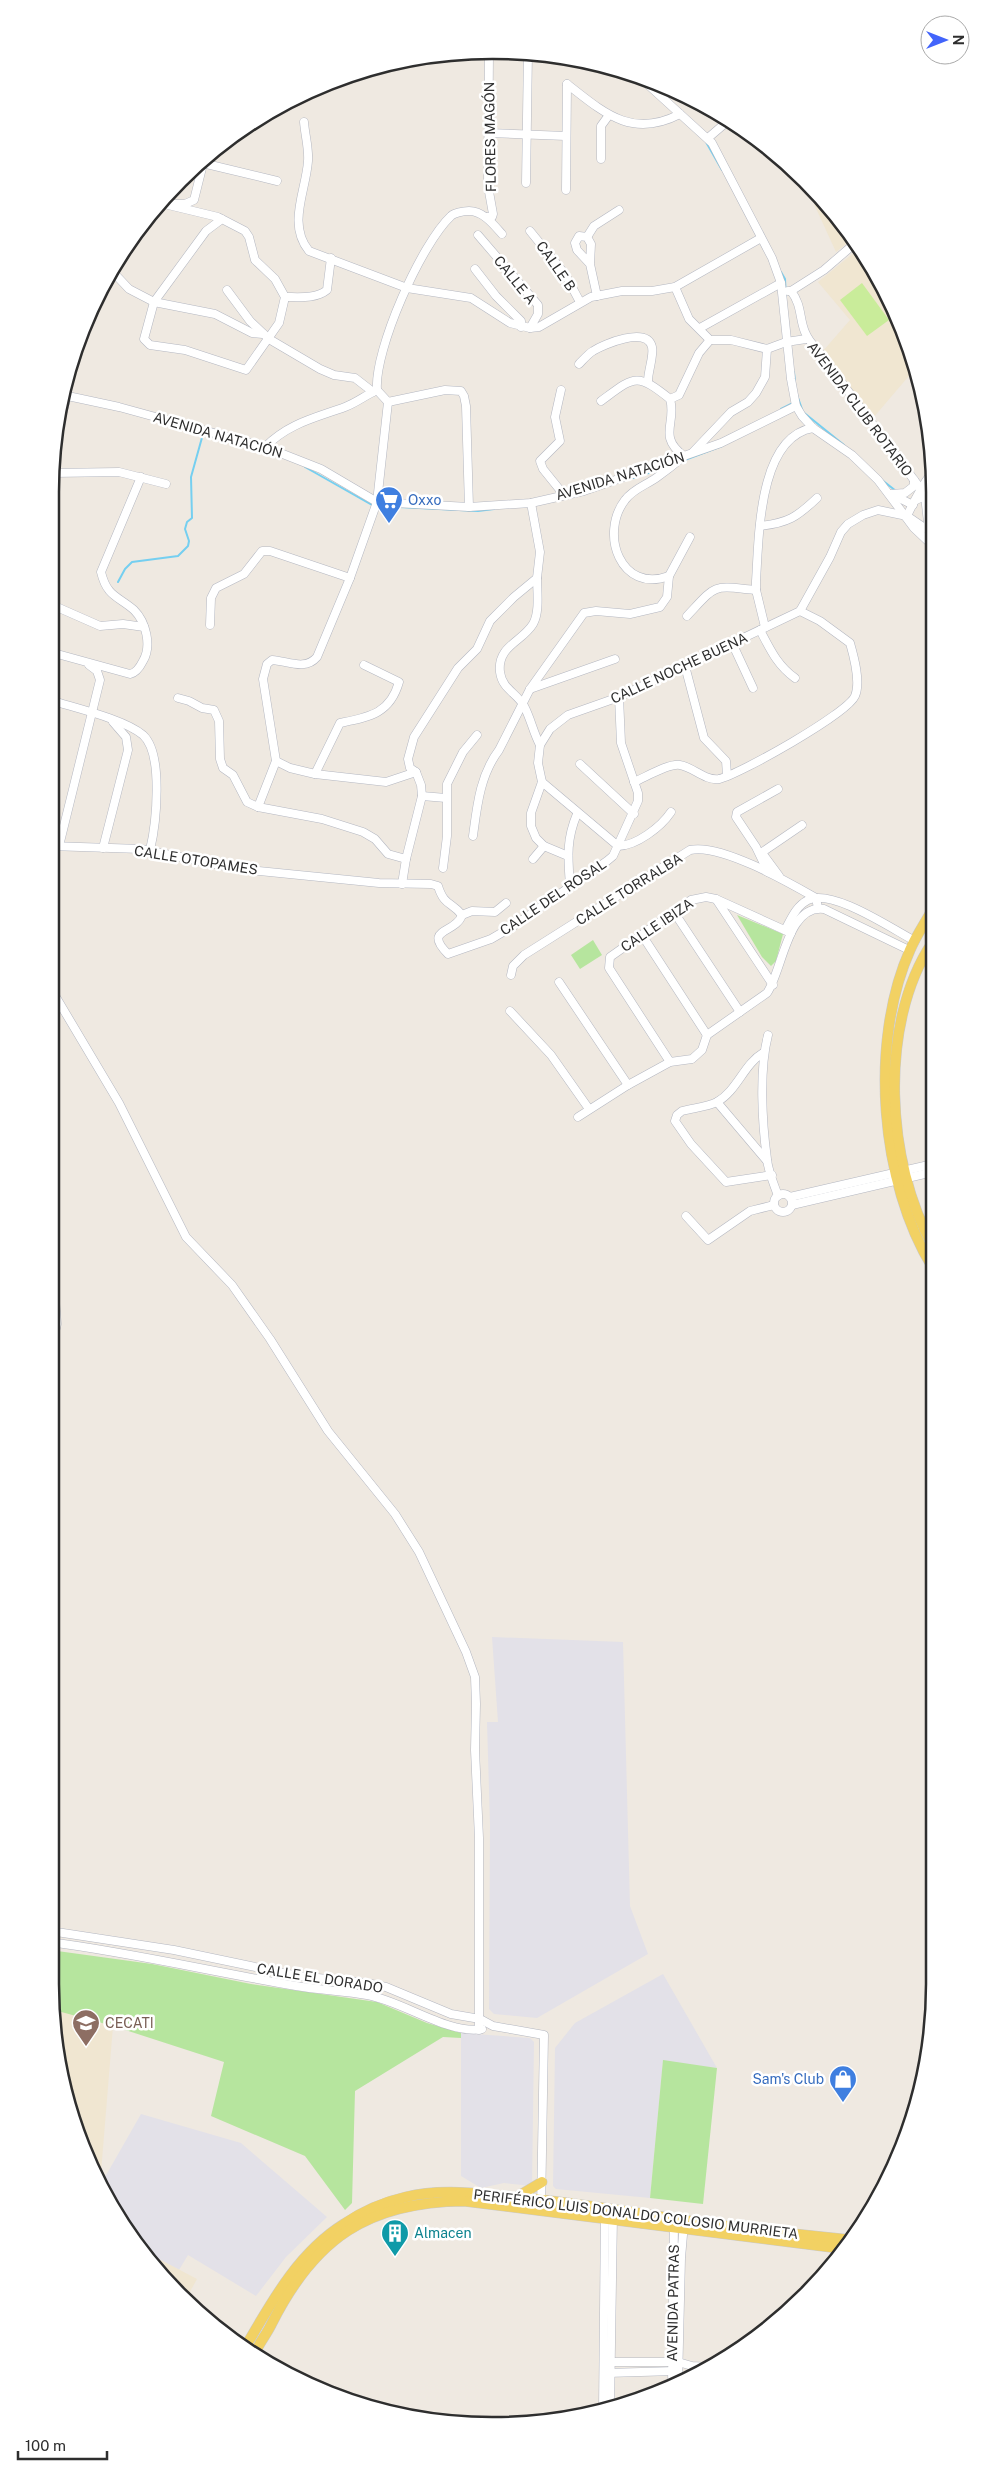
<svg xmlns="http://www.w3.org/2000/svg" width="985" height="2476" viewBox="0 0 985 2476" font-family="'Public Sans',sans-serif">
<rect width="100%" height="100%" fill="#efe9e1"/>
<g fill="#e3e1e8">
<polygon points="492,1637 623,1642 630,1906 648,1954 537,2018 494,2014 489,2009 490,1824 487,1722 498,1722"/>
<polygon points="663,1974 717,2068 663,2061 650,2198 556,2189 553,2186 555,2048 575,2023"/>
<polygon points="461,2033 530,2038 534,2042 532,2186 504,2183 481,2188 461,2176"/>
<polygon points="141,2114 241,2143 327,2217 286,2257 256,2296 188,2255 179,2270 142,2250 109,2204 101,2184"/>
</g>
<g fill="#f0e6d1">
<polygon points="821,197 850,241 836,252 814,204"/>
<polygon points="856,251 901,323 914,370 873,418 823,351 850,320 818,282"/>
<polygon points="54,2008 113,2026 100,2185 74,2126"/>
<polygon points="142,2250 197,2279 187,2297 160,2275"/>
</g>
<g fill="#b6e59e">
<polygon points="737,915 783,934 776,961 771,966 762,957"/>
<polygon points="593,940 602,955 580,969 571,955"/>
<polygon points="50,1950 152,1964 251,1984 377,2002 427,2023 461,2033 461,2038 443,2037 355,2091 352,2203 345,2210 305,2156 211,2116 224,2062 113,2026 54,2010 50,1983"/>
<polygon points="663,2060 717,2068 703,2204 650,2198"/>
</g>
<polygon fill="#c9ec9a" points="862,283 889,320 867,336 840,300"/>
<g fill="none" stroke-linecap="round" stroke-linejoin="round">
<g stroke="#75cff0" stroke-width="2">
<polyline points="706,142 722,170"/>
<polyline points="781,272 785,279 786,298"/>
<polyline points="794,372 795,383"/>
<polyline points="797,395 803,412 844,445"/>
<polyline points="781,409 793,403"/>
<polyline points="181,428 235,442"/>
<polyline points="682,461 722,446"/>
<polyline points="305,467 372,505"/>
<polyline points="633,478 664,468"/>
<polyline points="882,480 896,491"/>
<polyline points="399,507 478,511 494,509"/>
<polyline points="118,582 125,569 132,562 178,556 188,546 189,541 185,529 187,522 192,518 191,477 203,434"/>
</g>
<g stroke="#b4b7c1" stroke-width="9">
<g id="minor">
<polyline points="645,82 712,143 772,258 781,283 791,379 796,406 802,416 813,428 852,455 878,480 914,528 931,544"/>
<path d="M567,84C604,113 632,139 680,114"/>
<path d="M304,122C305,135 309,149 308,161C306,191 287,224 309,251L407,288L471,298L510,323L530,328L539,327L591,297L622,291H652L675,287L761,238"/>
<polyline points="488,133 566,136"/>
<polyline points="708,138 729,120"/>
<polyline points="601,159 601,126 609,115"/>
<polyline points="198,162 277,181"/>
<polyline points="526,183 528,52"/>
<polyline points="566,190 567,84"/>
<polyline points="160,203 218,217 245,231 249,237 255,260 275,279 285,297 279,323 246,370 185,350 150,345 144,339 154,302 206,231 222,219"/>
<polyline points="171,204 185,204 194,200 205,156"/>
<polyline points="486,217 492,217 493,214 488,186 489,52"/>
<polyline points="530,231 565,274 580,302"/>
<polyline points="478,235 538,305 538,314 530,328"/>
<polyline points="587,237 594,226 619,210"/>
<polyline points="590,264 577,250 575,243 579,236 587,237 591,244 590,264 597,296"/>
<polyline points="475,269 496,296 521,321 521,327"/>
<polyline points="112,271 129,289 154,302 215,314 252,333 263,334"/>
<polyline points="675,287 689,319 710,340 731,340 767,349 786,342 806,339"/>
<polyline points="227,290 250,321 269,339 320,369 334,375 355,378 373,392"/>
<polyline points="788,291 791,291 824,270 853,245"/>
<path d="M791,291C806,310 795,327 816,348L920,488L925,496L916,500"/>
<path d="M285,297C299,297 316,299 327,290L331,258"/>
<polyline points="700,328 781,283"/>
<path d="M579,364C583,360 588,354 593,351C604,344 647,326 652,347C654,356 648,371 648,381"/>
<polyline points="377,390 388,402 445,390 461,391 464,396 466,406 469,507"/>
<polyline points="561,390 555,417 560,441 540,461 543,469 564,495"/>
<polyline points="63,395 119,407 265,447 321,469 377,502 469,507 531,503 584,491 721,443 796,406"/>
<polyline points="670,399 679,395 699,353 710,340"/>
<path d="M601,401C635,376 636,372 670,399C677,423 657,436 684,456C675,464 666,471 656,478C646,485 633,489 625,500C599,534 621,594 669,576L690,537"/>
<path d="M388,402L377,502L350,578L317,657C305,671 288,661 272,660L267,664L263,679L276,761L290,768L315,774L386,782L416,772"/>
<polyline points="58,430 67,396"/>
<path d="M265,447C289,423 315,418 345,407C356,403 366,395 377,390C374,350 421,244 451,216C454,213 463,211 469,211C483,211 493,224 502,234"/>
<polyline points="693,452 731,412 748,402 756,393 765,377 767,349"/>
<polyline points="53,473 119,472 166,484"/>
<polyline points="891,494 905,493 914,486 914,480"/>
<polyline points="897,495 901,499 913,505"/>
<path d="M907,516C914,501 921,487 931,474"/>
<path d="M760,526C788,523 797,517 817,498"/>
<polyline points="929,531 925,496 931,489"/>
<path d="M537,578C537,591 540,612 533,624C522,642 497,646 500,672C502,689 517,693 524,706C531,719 533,732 540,745"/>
<polyline points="50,604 100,626 123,624 144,627"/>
<path d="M687,616C718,583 711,586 756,590"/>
<polyline points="210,625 211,598 216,588 244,574 262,551 270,551 350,578"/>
<path d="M765,627L756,590V581C759,538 758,437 813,428"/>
<path d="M760,630C770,649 777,665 795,678"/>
<polyline points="733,645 753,688"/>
<path d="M50,652L130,674C136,673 140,667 143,661C152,646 146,622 134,610C118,596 107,597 101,572L141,477"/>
<polyline points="50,656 54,665 50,688"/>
<polyline points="685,666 704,738 726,761 727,775"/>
<polyline points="530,689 615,659"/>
<polyline points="178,698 189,701 202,708 214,710 219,721 220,759 223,768 233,775 247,802 258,807 322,819 363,832 375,839 388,854 406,859"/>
<path d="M50,700C75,708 124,719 143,735C164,754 156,825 150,850"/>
<polyline points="580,764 634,814"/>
<path d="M315,774L340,723C369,717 390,714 399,682L364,665"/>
<path d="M542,782L618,846C636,846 661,827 671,812"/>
<path d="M634,782C646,777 669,763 680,765C693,767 705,781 719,779C740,774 847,714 855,696C861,682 854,657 850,643L820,621L800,611"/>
<polyline points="422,796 446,798"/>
<polyline points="258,807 276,761"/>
<path d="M473,836C477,806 480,775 499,750L530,689L584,613L596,611L630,614L660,607L667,597L669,576"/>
<path d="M50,846L141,849L239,869L379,883L431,884L438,886C444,906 452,902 462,915"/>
<polyline points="59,846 100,680 97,671 89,665"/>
<polyline points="103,848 128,750 126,737 113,722"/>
<polyline points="761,853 802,825"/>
<polyline points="762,853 779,876"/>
<polyline points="568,856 544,846 536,838 531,826 531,813 542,782 538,763 540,745 550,729 568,715 619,697 800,611 830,557 841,532 848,524 863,515 878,510 907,516 929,531"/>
<polyline points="533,859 544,846"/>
<polyline points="443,868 447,836 447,784 463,752 477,735"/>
<polyline points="768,872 756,847 736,817 737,812 778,789"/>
<polyline points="402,884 406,859 422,796 421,785 416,772 410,768 408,759 414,737 458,668 477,649 490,621 514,597 537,578 540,552 531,503"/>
<path d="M570,886C568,858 566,840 577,814"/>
<polyline points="716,899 773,985"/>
<path d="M506,903L495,912L472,911L462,915C456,934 422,928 448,954L491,939L515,925L607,861L613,856L638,801V793L621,743L619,697"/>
<polyline points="674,912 740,1012"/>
<path d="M785,930C791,919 796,906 808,900C832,888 892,929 915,941"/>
<polyline points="642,935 707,1035"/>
<path d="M511,975L513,966L524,955L690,850C720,843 788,882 816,898L818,908"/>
<polyline points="559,982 628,1085"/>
<polyline points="50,987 119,1103 186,1237 232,1285 270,1339 328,1431 395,1514 419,1552 466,1652 475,1677 476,1704 475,1750 479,1838 479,2030"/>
<polyline points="510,1011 551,1055 589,1109"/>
<path d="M768,1035C759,1070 762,1122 767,1159C768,1171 774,1184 778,1196"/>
<path d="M763,1053C744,1064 737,1091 717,1102C707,1107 693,1108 682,1111L677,1115L675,1121L691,1144L726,1182L772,1175"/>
<polyline points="670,1062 609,968 610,957 691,900 706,897 716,899 791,933"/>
<polyline points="717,1102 767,1161"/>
<path d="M578,1117L628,1085L670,1062L692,1059L702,1050L707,1035L767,993C783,970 787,904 824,909L909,950"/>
<circle cx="783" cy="1203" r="9"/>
<polyline points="790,1197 933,1164"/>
<polyline points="792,1205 933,1172"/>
<polyline points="686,1216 708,1240 750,1211 774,1205"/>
<polyline points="50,1231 57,1324 55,1332 50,1337"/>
<polyline points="50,1931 174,1950 298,1976 367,1983 386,1987 451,2014 480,2019 493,2026 544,2035 541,2210"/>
<path d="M50,1942C133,1953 214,1972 296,1986C319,1990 344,1991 367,1995C403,2001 448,2035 482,2029"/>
<polyline points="605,2362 678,2362 692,2366 710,2367"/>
<polyline points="607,2373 675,2371"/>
<polyline points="678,2383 681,2258 684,2223"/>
<polyline points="672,2387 674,2223"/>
<polyline points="610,2408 613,2215"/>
<polyline points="603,2410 605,2214"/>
</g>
</g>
<g stroke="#c9c9c9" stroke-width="11">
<g id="major">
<path d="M932,910C925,923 916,936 910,950C869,1042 880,1183 933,1268"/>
<path d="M932,943C878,1024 886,1164 933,1246"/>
<polyline points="517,2197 542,2182"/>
<path d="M246,2346C272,2301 299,2252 344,2224C363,2211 384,2202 406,2197C438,2189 471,2193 504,2196C562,2201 618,2210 676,2219C734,2228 793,2234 852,2240"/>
<path d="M255,2353C259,2343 267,2334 272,2323C315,2238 368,2202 464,2201L846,2249"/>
</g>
</g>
<use href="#minor" stroke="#fff" stroke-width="8"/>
<use href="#major" stroke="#f2d163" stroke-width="10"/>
</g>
<defs>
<g id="supermarket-pin" transform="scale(1.4375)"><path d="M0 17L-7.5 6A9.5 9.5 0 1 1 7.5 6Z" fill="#3f7fe0" stroke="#fff"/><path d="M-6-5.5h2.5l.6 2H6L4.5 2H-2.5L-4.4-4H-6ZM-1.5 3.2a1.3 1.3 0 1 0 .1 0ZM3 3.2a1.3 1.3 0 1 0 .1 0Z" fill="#fff"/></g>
<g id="school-pin" transform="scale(1.4375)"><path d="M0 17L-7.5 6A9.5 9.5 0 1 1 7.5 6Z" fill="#8d6e63" stroke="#fff"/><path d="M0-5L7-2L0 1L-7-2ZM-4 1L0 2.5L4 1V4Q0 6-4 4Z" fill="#fff"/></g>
<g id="shop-pin" transform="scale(1.4375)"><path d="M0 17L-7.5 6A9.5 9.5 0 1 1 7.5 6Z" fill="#3f7fe0" stroke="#fff"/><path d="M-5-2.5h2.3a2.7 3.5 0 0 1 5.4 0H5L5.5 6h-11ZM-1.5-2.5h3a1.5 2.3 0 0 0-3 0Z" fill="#fff"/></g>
<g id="building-pin" transform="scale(1.4375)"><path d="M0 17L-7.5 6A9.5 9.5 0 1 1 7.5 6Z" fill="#0f9aa8" stroke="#fff"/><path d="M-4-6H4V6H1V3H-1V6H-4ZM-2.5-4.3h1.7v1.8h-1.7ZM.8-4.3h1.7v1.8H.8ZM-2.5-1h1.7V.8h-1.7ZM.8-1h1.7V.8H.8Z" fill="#fff"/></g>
</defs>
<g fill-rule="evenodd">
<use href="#supermarket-pin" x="389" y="500"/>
<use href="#school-pin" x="86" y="2023"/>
<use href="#shop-pin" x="843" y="2079"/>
<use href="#building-pin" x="395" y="2233"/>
</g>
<g text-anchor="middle" stroke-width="5" stroke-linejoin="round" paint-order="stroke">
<g font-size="14" fill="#2e2e2e" stroke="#fff">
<text transform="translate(490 137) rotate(-91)" y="5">FLORES MAGÓN</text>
<text transform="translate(556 266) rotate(55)" y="5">CALLE B</text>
<text transform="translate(515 280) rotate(51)" y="5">CALLE A</text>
<text transform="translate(860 409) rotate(53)" y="5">AVENIDA CLUB ROTARIO</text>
<text transform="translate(218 435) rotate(16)" y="5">AVENIDA NATACIÓN</text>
<text transform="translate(620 476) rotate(-17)" y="5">AVENIDA NATACIÓN</text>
<text transform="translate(679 668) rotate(-25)" y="5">CALLE NOCHE BUENA</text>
<text transform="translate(196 860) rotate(9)" y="5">CALLE OTOPAMES</text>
<text transform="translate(629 889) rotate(-32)" y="5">CALLE TORRALBA</text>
<text transform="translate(553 897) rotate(-34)" y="5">CALLE DEL ROSAL</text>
<text transform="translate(657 925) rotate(-34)" y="5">CALLE IBIZA</text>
<text transform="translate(320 1978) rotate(9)" y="5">CALLE EL DORADO</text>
<text transform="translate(636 2214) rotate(7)" y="5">PERIFÉRICO LUIS DONALDO COLOSIO MURRIETA</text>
<text transform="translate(673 2303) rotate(-89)" y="5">AVENIDA PATRAS</text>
</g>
<g font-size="14" fill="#366cbe" stroke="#fff" text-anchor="start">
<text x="408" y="505">Oxxo</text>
<text x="824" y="2084" text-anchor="end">Sam's Club</text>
</g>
<g font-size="14" fill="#785e54" stroke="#fff" text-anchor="start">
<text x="105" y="2028">CECATI</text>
</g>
<g font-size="14" fill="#0d838f" stroke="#fff" text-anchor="start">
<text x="414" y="2238">Almacen</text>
</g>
</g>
<path d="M0 0H985V2476H0ZM492 59H493A433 433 0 0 1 926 492V1984A433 433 0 0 1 493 2417H492A433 433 0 0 1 59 1984V492A433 433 0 0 1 492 59Z" fill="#fff" fill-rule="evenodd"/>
<path fill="none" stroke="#2e2e2e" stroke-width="2.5" d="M492 59H493A433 433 0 0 1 926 492V1984A433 433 0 0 1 493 2417H492A433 433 0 0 1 59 1984V492A433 433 0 0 1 492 59Z"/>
<g transform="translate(945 40) rotate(90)"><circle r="24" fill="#ffffff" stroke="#ababab"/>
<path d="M0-4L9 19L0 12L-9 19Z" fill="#4264fb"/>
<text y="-8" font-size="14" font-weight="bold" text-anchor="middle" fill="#2e2e2e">N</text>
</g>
<path d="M18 2451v8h89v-8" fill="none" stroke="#2e2e2e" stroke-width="2.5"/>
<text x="25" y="2451" font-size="15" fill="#2e2e2e" stroke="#ffffff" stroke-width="4" paint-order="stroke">100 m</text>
</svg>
